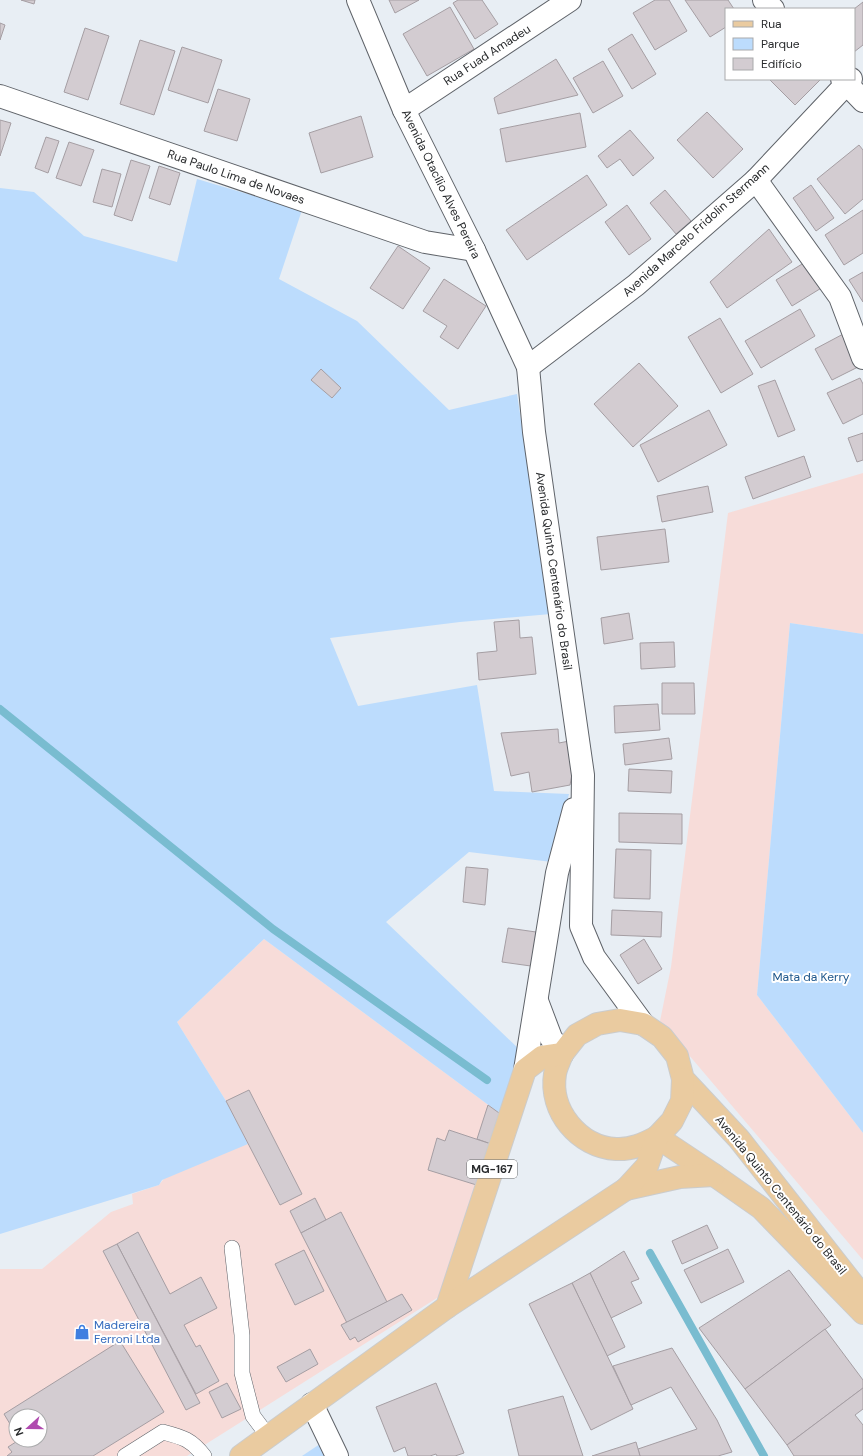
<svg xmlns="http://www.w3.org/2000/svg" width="863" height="1456" viewBox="0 0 863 1456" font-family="'DM Sans',sans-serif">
<rect width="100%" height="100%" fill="#e8eef4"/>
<g fill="#f7dcd9" fill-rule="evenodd">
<polygon points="863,473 863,634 790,623 757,995 863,1133 863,1260 660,1021 671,967 728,513"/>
<path d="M264,939L506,1118L448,1291L187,1456H0V1269H42L111,1212L133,1204L132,1194L159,1185L226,1101L177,1022ZM16,1416H40V1440H16Z"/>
</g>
<g fill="#bcdcfd">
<polygon points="197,179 302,210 279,279 357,321 449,410 517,394 551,614 460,622 330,638 358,706 477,685 494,791 569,794 552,862 469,852 386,922 520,1050 506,1118 264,939 177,1022 226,1101 248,1144 162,1180 159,1185 0,1234 0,188 34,192 84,236 177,262"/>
<polygon points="790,623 863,634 863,1133 757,995"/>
<polygon points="323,1442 329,1456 302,1456"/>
</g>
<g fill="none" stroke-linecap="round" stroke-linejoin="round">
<g stroke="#79bcd0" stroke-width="8">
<polyline points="0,709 273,929 487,1080"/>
<polyline points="650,1253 764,1456"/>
</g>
</g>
<g fill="#d3ccd1" stroke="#a59ea3">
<polygon points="21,0 35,0 34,4"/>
<polygon points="389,0 419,0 395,13"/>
<polygon points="458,0 482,0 498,24 475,39 453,3"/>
<polygon points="655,0 669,0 687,31 655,50 633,13"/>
<polygon points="685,0 728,0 734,9 726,9 726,27 710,37"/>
<polygon points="863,2 863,45 854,52 854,9"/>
<polygon points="450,7 474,49 427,76 403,34"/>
<polygon points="0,23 5,25 0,40"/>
<polygon points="85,28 109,36 88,100 64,92"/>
<polygon points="632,34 656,74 632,89 608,49"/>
<polygon points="140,40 175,51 154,115 120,104"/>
<polygon points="182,47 222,60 208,103 168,90"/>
<polygon points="556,59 578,95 498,114 494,98"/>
<polygon points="603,61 623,96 593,113 573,78"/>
<polygon points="769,79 821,79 795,105"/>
<polygon points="218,89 250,99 237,141 204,131"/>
<polygon points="707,112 743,149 713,178 677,140"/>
<polygon points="580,113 586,147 506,162 500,129"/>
<polygon points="361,116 373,157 321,173 309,133"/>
<polygon points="0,120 11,123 0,156"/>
<polygon points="630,130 654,158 633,176 620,159 607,168 598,156"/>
<polygon points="46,137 59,141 48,173 35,168"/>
<polygon points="69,142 94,150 81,186 56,178"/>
<polygon points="859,145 863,150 863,199 845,214 817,179"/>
<polygon points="131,160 150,166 132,221 114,215"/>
<polygon points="159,166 180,173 170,205 149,198"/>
<polygon points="102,169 121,174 112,207 93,202"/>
<polygon points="587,175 607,205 527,260 506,230"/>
<polygon points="811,185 834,218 816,231 793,198"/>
<polygon points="665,190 691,221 676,234 650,203"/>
<polygon points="627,205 651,239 629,255 605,222"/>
<polygon points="863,210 863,253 844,265 825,235"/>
<polygon points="769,229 792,262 727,308 710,282"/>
<polygon points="398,246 430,268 403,309 370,288"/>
<polygon points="807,261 823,287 792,306 776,280"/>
<polygon points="863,272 863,302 849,280"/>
<polygon points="444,279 486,306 458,349 440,337 447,326 423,311"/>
<polygon points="800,309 815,336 761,368 745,341"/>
<polygon points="720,318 753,374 721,393 688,337"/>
<polygon points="847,332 858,367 832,380 815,349"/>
<polygon points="639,363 678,406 633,447 594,404"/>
<polygon points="321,369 341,388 332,398 311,380"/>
<polygon points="860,378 863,384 863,414 843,424 827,393"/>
<polygon points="775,380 795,430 778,437 758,386"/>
<polygon points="709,410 727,445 658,482 640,445"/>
<polygon points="863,433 863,460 857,462 848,438"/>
<polygon points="804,456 811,477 753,499 745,477"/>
<polygon points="708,486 713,512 662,522 657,496"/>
<polygon points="665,529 669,562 601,570 597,537"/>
<polygon points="629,613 633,639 604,644 601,618"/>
<polygon points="519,620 520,638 532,637 536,674 479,680 477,653 497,651 494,622"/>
<polygon points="674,642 675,667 641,669 640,643"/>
<polygon points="662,683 694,683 695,714 662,714"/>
<polygon points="658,704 660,730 615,733 614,706"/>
<polygon points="558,729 559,743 569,741 574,764 570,785 532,792 529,772 511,776 501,733"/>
<polygon points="669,738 672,759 625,765 623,744"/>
<polygon points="629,769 672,771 671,793 628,791"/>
<polygon points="619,813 682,814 682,844 619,842"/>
<polygon points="616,849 651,850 650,899 614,898"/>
<polygon points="466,867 488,869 485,905 463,902"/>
<polygon points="612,910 662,912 661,937 611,935"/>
<polygon points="508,928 543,933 538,967 502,962"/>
<polygon points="644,939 662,969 638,984 620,955"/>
<polygon points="249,1090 302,1194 280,1205 226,1101"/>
<polygon points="488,1105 506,1118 497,1146 477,1139"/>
<polygon points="449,1130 497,1146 483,1187 428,1170 437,1138 445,1141"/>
<polygon points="315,1198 326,1220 301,1233 290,1211"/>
<polygon points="341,1212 387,1302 347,1323 301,1233"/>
<polygon points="707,1225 718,1248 682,1264 672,1241"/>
<polygon points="138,1232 170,1294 201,1277 217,1308 184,1325 196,1347 200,1345 219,1381 196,1394 117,1244"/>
<polygon points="117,1244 200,1403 186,1410 103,1251"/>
<polygon points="728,1249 744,1282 701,1303 684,1270"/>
<polygon points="304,1250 324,1291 295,1305 275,1264"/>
<polygon points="624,1251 639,1279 631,1282 642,1303 611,1318 590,1273"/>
<polygon points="789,1270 831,1325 745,1389 699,1328"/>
<polygon points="590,1273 625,1347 607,1356 572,1283"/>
<polygon points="572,1283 633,1409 591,1430 529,1304"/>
<polygon points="402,1294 412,1310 358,1342 355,1337 350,1340 341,1325"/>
<polygon points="825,1329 863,1380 863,1388 787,1445 745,1389"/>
<polygon points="120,1341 164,1412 93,1456 7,1456 12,1452 8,1447 19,1440 40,1440 40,1416 16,1416 16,1434 4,1414"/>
<polygon points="672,1348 717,1420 732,1452 718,1456 640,1456 638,1449 697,1429 671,1387 631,1405 613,1366"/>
<polygon points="310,1349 318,1364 286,1382 277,1367"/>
<polygon points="227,1383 241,1409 222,1418 209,1392"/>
<polygon points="436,1383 464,1453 455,1456 437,1456 436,1454 430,1456 408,1456 405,1447 394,1452 376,1407"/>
<polygon points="863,1388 863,1409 855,1415 863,1425 863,1456 794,1456 787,1445"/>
<polygon points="563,1396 583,1456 519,1456 508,1410"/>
<polygon points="636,1442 640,1456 592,1456"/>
</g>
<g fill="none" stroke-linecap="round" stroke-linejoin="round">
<g stroke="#5f6369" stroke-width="16">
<g id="service">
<polyline points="232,1248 242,1335 242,1373 253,1416 268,1436"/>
<path d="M125,1456L163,1432C182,1437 191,1439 204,1456"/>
</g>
</g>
<g stroke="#5f6369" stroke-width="24">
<g id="minor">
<polyline points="764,0 773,9"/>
<polyline points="842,79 863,101"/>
<polyline points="0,96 425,242 474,250"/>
<polyline points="404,110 570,0"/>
<polyline points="756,180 840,297 863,358"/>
<polyline points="312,1404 337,1456"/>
</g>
</g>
<g stroke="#5f6369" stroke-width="24">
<g id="tertiary">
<polyline points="358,0 404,110 474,250 528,367 534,432 583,775 581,926 594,957 643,1024"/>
<polyline points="528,367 636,285 756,180 851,79"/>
<polyline points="537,1001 551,1038 562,1054"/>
<polyline points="525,1070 557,873 574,809"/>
</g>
</g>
<g stroke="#cbcccc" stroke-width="24">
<g id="primary">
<path d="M562,1054C560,1060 556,1067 555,1074C549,1111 579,1147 616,1149C631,1150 644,1144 657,1137"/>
<polyline points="657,1137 714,1175 761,1208 863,1313"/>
<polyline points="626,1189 680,1177 714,1175"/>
<polyline points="447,1307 525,1070 542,1057 562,1054 577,1035 597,1024 620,1020 643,1024 662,1037 677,1056 683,1079 739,1139 863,1297"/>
<polyline points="241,1456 447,1307 626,1189 647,1166 657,1137 672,1121 682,1101 683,1079"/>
</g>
</g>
<use href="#service" stroke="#fff" stroke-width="15"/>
<use href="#minor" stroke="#fff" stroke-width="22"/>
<use href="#tertiary" stroke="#fff" stroke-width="22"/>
<use href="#primary" stroke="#eacba0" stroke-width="22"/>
</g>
<defs>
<g id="shop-bare" transform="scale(1.2)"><path d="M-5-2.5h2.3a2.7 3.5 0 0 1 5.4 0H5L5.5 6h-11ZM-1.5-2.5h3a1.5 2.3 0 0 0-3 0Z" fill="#3f7fe0" stroke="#fff" stroke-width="2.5" paint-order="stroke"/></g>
</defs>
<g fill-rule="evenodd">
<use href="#shop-bare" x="82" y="1332"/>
</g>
<g text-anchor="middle" stroke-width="4" stroke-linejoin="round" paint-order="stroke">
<rect fill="#fff" stroke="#686a6b" stroke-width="1" x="467" y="1160" width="50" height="18" rx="3"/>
<g font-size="11" font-weight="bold" fill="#282a2c">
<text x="492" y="1173">MG-167</text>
</g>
<g font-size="12" fill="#282a2c" stroke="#fff">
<text transform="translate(487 55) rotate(-33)" y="4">Rua Fuad Amadeu</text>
<text transform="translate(236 177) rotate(19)" y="4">Rua Paulo Lima de Novaes</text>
<text transform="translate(441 184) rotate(64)" y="4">Avenida Otacílio Alves Pereira</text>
<text transform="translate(696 230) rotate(-42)" y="4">Avenida Marcelo Fridolin Stermann</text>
<text transform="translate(554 571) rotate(82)" y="4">Avenida Quinto Centenário do Brasil</text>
<text transform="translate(781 1195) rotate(51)" y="4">Avenida Quinto Centenário do Brasil</text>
</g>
<g font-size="12" fill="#20588c" stroke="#fff">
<text x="811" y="981">Mata da Kerry</text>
</g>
<g font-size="12" fill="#366cbe" stroke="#fff" text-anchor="start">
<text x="94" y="1329">Madereira<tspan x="94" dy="14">Ferroni Ltda</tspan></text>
</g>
</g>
<rect x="725" y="8" width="130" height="72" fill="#ffffff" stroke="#a9aaab"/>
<rect x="733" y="21" width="20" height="6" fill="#eacba0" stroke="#a9aaab"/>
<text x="761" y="28" font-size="12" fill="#282a2c">Rua</text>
<rect x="733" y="38" width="20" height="12" fill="#bcdcfd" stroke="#a9aaab"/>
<text x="761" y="48" font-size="12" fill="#282a2c">Parque</text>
<rect x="733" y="58" width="20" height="12" fill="#d3ccd1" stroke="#a9aaab"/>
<text x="761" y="68" font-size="12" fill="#282a2c">Edifício</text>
<g transform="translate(28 1428) rotate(249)"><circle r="19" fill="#ffffff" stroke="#a9aaab"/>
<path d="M0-3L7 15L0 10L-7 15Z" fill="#b04aaf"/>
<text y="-6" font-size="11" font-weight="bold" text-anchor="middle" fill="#282a2c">N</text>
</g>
</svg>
